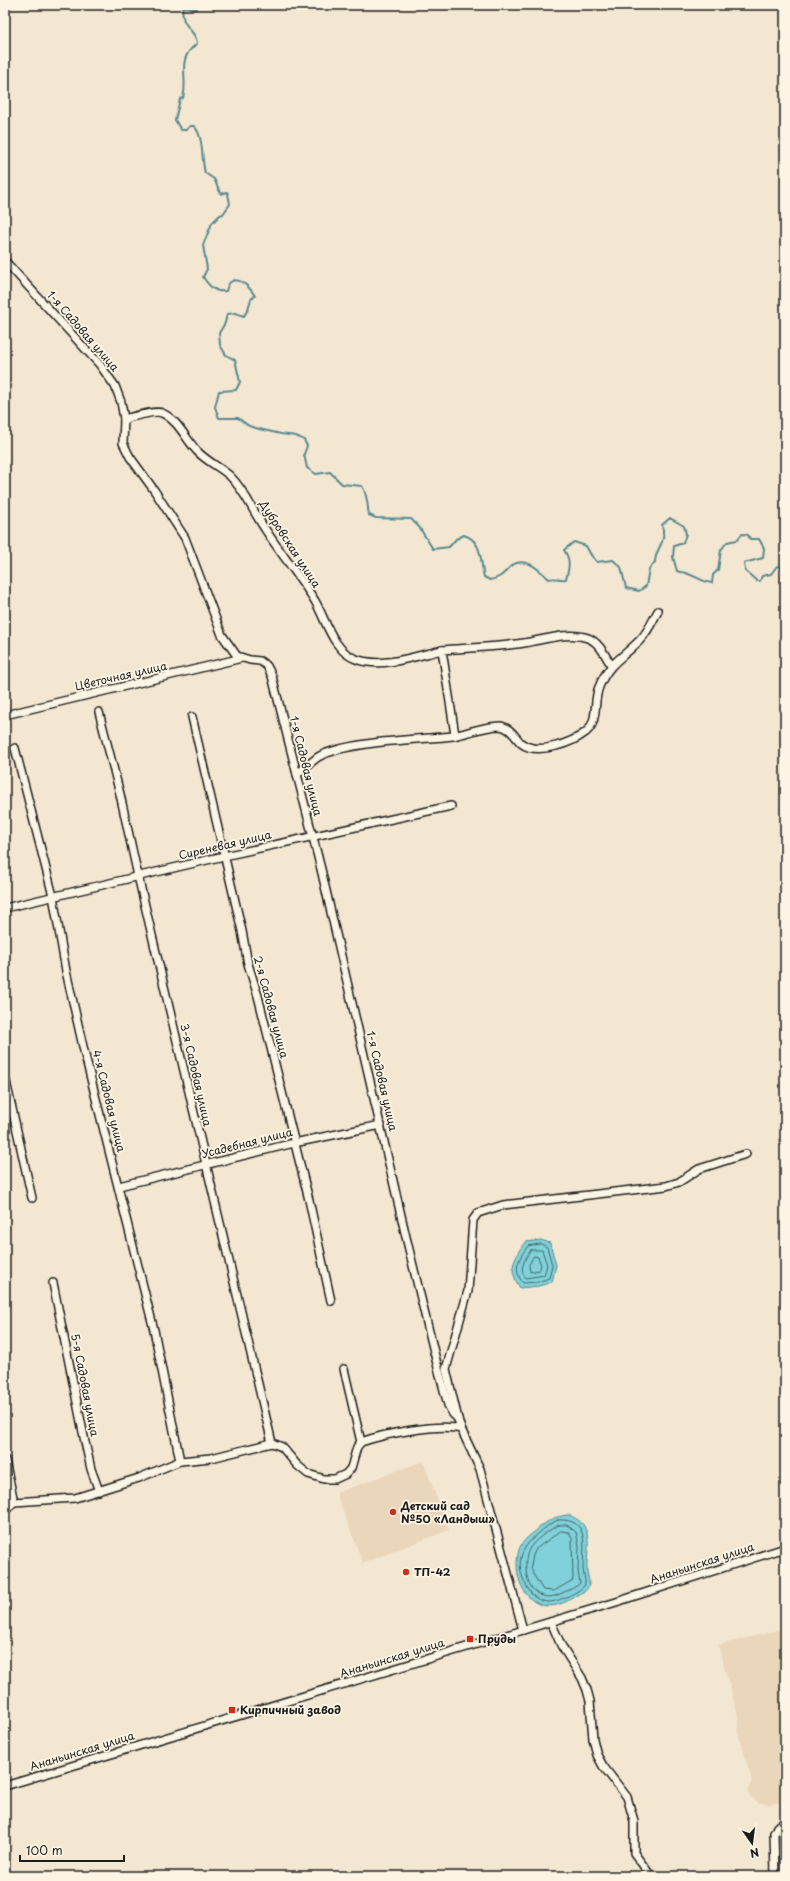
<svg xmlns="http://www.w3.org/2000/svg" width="790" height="1881" viewBox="0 0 790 1881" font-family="'Playpen Sans',sans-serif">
<rect width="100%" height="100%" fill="#f4e7d2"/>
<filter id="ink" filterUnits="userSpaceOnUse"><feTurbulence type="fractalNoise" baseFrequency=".025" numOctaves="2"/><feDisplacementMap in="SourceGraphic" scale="8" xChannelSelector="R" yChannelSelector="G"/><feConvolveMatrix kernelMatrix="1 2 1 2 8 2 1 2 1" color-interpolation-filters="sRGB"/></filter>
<g filter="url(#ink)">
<g fill="#ead6bb">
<polygon points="423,1461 449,1530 363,1563 336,1493"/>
<polygon points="778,1630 785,1631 785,1801 769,1805 759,1803 753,1800 747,1792 752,1781 738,1732 738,1716 718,1645"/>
</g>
<g fill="#80d1da" stroke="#58898e">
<path d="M541,1240L550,1243L556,1265L552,1282L539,1286L520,1288C507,1267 514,1260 526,1242Z"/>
<path d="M569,1515C575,1518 580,1520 584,1526C592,1539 586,1556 587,1570C587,1574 589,1578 589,1583C589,1586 588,1588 585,1591C574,1597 562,1606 549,1606C523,1606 512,1572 519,1550C522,1540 531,1535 539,1528C549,1520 555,1516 569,1515Z"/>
</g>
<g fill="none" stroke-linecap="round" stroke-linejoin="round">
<g stroke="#446468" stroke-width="1">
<path d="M541,1244L547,1247L552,1265L549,1278L538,1282L523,1283C512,1269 519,1258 528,1246Z"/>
<path d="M531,1250H542L547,1265L544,1275L526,1278C518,1270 525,1258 531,1250Z"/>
<polygon points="534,1256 538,1257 541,1265 539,1270 530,1272 529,1265"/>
<path d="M558,1520C591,1518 583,1547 583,1569C583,1574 586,1580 585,1584C583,1591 555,1603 548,1602C537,1601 532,1596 527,1587C515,1565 519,1549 538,1534C545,1528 550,1523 558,1520Z"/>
<path d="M559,1525H567L576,1532L579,1546L578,1571L580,1583C576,1587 570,1590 564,1592C556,1596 549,1599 540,1595C525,1589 521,1557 532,1545C538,1538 550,1529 559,1525Z"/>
<polygon points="561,1531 569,1532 572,1538 573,1580 554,1591 543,1590 533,1574 531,1566 533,1555 536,1549"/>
</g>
<g stroke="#58898e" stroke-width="2">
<path d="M197,5V9L183,7C179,27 197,30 197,44C175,59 189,77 183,98L180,99L175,120L181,130H186L190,126H194C204,136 201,158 205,173L214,179L221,194L227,192L228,194L230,204L223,214L220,215L212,223L203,245L207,269L203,277C209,286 215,293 226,291C231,270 248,284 255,296L251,299L248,309L244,316L235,313L227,314L225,323L219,333L220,345L226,355L235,360L240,382L236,390L219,391L215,407L219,418H238L249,426L259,429L281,434L296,436L304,440L307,446L304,454L307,468L316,474L330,472L342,484L362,486C368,495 367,505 369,515L376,518L411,519L419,527L433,549L449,547L456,539L464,535C483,541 480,561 484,577L490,580C501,578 504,573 511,566C525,555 539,570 549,579C555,577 560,580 566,579C569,568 571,560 564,550L574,542L586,546L591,555L597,562L613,560L621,567L626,588L639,591L646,586L649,569L655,562C656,545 667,546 662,525L670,518L684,526L686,534L683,543L674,546L673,557L677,571L680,572C691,572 702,583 712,583L713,575L718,570L721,550L727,542L737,540L742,534L748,535L750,539H759L764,548L763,558L744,563L745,571L757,581H760L762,576L771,574L777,566L780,568L785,566"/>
<polyline points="785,522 783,527 785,541"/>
</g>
<g stroke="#1c1c1c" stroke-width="10">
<g id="minor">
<polyline points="5,261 100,365 115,386 121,402 124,419 123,443 130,457 154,490 185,538 222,635 237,656 250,660 260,661 267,666 272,676 321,869 406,1237 436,1360 448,1405 453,1414 458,1419 461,1429 480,1469 523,1630"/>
<path d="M124,419C132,417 156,410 162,413C178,420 185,438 197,451C206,461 220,467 230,476C246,492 253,512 265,529C281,554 300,577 315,601C326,620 333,651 356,659C382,669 416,656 442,650"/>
<polyline points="99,712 120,794 138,876 272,1443"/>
<polyline points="5,715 242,658"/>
<polyline points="192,717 242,931 248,964 258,996 309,1200 331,1301"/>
<path d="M455,735L442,650C469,648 497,647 524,643C544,640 568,631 588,638C599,642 605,655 611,665"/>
<polyline points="15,748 53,896 66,971 84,1051 154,1330 180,1461"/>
<path d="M297,774C304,769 311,762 318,757C347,741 418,740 453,736C468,733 484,726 500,726C510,727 515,737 521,743C537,756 572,743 586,732C599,721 593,701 599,687C609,662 624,657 640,640C648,632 653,620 658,611"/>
<polyline points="5,908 224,856 451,806"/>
<polyline points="5,1077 32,1198"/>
<polyline points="119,1186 294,1143 381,1125"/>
<polyline points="53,1283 85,1442 91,1469 99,1491"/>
<polyline points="344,1369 361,1442"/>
<polyline points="458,1419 446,1369 468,1291 473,1220 478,1213 503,1205 666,1186 679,1182 699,1169 746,1154"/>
<polyline points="5,1460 14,1502"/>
<path d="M5,1511L14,1502L75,1498L139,1478L180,1461L211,1458L272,1443L282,1447L297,1465L308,1474L324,1479H335L346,1474L351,1468L357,1447L361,1442C384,1434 438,1423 461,1429"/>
<polyline points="551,1622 561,1645 582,1678 587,1690 590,1701 593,1739 597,1755 603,1766 627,1797 634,1821 634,1853 651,1876"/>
<polyline points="5,1786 613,1603 785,1548"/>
<polyline points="775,1876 774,1833 777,1827 785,1822"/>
</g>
</g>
<use href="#minor" stroke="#fcf5e5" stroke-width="7"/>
</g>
</g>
<g fill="#c8321e" stroke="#fcf5e5" stroke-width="1.5">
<circle cx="393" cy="1512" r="4"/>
<circle cx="406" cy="1572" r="4"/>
<rect x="466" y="1635" width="8" height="8" rx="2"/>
<rect x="228" y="1706" width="8" height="8" rx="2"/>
</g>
<g text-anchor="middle" stroke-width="3.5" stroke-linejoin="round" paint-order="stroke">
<g font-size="11" fill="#1c1c1c" stroke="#fcf5e5">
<text transform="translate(83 331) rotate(49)" y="4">1-я Садовая улица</text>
<text transform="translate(290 544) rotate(57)" y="4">Дубровская улица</text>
<text transform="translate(121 676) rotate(-13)" y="4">Цветочная улица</text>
<text transform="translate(306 766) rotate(76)" y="4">1-я Садовая улица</text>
<text transform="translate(225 845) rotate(-13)" y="4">Сиреневая улица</text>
<text transform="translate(271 1007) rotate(75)" y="4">2-я Садовая улица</text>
<text transform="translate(196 1075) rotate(77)" y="4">3-я Садовая улица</text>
<text transform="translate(382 1081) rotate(77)" y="4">1-я Садовая улица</text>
<text transform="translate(109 1101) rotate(76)" y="4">4-я Садовая улица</text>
<text transform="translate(247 1143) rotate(-14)" y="4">Усадебная улица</text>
<text transform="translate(85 1385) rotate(79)" y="4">5-я Садовая улица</text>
<text transform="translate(702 1563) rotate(-18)" y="4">Ананьинская улица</text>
<text transform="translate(392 1658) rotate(-17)" y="4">Ананьинская улица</text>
<text transform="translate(82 1751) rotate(-17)" y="4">Ананьинская улица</text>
</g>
<g font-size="11" font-weight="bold" fill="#1c1c1c" stroke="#fcf5e5" text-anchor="start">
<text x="401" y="1510">Детский сад<tspan x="401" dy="13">№50 «Ландыш»</tspan></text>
<text x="414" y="1576">ТП-42</text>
<text x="478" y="1643">Пруды</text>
<text x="240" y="1714">Кирпичный завод</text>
</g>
</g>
<rect width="790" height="1881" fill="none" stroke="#fcf5e5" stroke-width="20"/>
<rect x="10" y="10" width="770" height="1861" fill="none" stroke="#1c1c1c" stroke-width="1.5" filter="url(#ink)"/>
<g transform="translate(752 1843) rotate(166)" stroke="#fcf5e5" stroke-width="3" paint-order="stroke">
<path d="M0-3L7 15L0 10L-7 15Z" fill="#1c1c1c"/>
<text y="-6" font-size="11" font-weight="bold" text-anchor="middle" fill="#1c1c1c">N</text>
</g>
<path d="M20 1855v6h104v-6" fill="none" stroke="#1c1c1c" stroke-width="2"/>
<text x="26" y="1855" font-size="12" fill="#1c1c1c" stroke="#fcf5e5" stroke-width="3" paint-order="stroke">100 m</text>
</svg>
